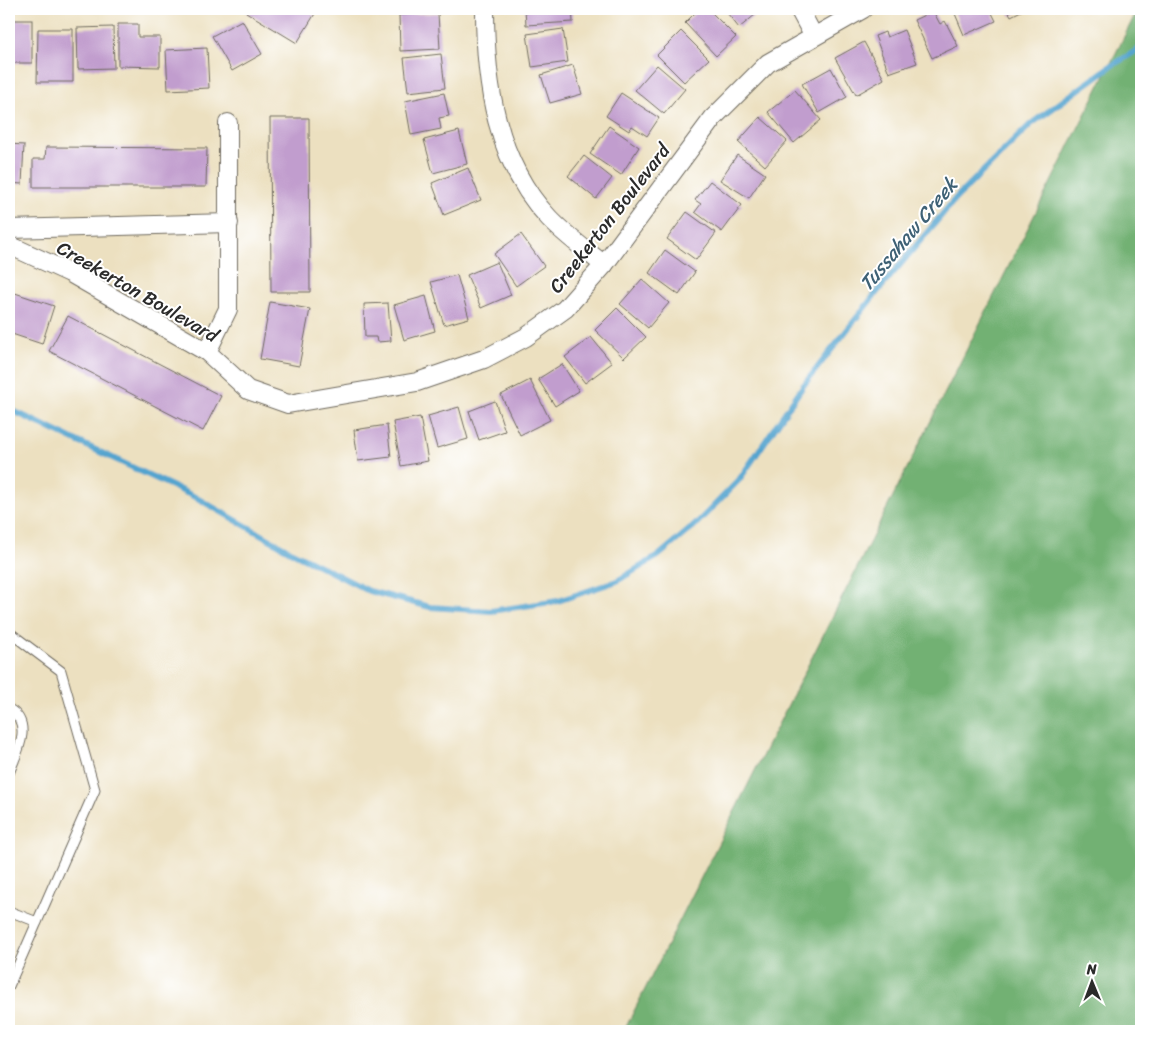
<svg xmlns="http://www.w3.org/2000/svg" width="1150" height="1040" viewBox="0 0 1150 1040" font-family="Sriracha,sans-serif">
<rect width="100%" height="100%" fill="#fff"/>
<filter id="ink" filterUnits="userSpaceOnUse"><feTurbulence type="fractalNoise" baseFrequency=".02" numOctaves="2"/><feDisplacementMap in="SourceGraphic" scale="10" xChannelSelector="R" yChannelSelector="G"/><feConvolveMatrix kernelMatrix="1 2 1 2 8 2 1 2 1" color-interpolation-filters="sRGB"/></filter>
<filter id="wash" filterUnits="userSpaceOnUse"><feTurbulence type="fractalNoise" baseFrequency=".0096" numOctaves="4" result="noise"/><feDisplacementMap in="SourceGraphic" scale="20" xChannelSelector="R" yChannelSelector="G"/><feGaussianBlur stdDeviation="1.12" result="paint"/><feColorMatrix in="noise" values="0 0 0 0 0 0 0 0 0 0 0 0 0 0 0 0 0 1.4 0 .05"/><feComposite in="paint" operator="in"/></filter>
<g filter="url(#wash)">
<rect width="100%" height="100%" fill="#ece0c0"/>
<polygon fill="#72b173" stroke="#4e6e4f" points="1138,9 1141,9 1141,1031 624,1031"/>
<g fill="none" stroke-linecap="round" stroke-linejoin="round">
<polyline stroke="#55a4cf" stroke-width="6" points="9,409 195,497 292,552 369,591 430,607 491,611 558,601 617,581 658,556 695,525 739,480 803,386 873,297 956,198 1031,124 1111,66 1141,48"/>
</g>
<g id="blocks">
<g fill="#c19dce">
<polygon points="249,9 312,9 316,12 297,43 246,12"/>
<polygon points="525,9 572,9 573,22 526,25"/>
<polygon points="699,9 708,9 736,37 716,56 685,23"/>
<polygon points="724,9 760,9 761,10 739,28"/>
<polygon points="953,9 990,9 996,21 964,35"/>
<polygon points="1007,9 1025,9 1011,16"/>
<polygon points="933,11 940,24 945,21 958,46 932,58 914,20"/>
<polygon points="438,13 440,49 400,51 399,15"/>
<rect x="9" y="20" width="23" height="43"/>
<polygon points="242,20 262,54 232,71 212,36"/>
<polygon points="118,24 138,24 138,37 160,37 160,67 118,66"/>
<polygon points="113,27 114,68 78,69 77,28"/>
<polygon points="38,29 73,29 73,82 37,82"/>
<polygon points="563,29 568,62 532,67 527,34"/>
<polygon points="904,30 917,63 889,73 875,36 885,32 887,37"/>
<polygon points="681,31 709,59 684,82 657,55"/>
<polygon points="864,42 884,79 856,95 835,58"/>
<polygon points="207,48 209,88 168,90 166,50"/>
<polygon points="441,54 445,88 408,92 404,58"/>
<polygon points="573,65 582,94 550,103 541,75"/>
<polygon points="657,65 685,89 664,114 635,90"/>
<polygon points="831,68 847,97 819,113 802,84"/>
<polygon points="795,90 821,120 794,143 768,112"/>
<polygon points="444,93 449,116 439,118 441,129 411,135 405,101"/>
<polygon points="621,93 659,118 647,136 632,126 629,131 606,116"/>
<polygon points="760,117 787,141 765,166 738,142"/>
<polygon points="270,118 309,118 310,292 271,292"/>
<polygon points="609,126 639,147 621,175 590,154"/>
<polygon points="459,131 467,164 433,173 424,140"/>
<polygon points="9,144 24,145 22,184 9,183"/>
<polygon points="46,147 207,148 206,187 33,187 33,159 45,159"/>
<polygon points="737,155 765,174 749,198 720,180"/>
<polygon points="584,156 612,178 596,199 568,176"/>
<polygon points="468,168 481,200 444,215 432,183"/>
<polygon points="710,181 742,205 722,232 695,212 701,204 695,200"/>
<polygon points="687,212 716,233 696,260 667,239"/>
<polygon points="521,234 544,266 516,286 494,254"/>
<polygon points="665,250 695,272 679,295 649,273"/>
<polygon points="497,262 511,295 481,308 467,275"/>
<polygon points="457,275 469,318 444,325 431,282"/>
<polygon points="642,279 669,303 648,328 620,304"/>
<polygon points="9,291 54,306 42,344 9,333"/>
<polygon points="426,296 435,331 404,340 394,305"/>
<polygon points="270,302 310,309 299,366 260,359"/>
<polygon points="388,303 391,341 377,342 376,337 365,337 364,304"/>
<polygon points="617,308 646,337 624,358 595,330"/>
<polygon points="68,316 221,396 203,431 49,351"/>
<polygon points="591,337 612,363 585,383 565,357"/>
<polygon points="562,364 579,391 555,406 538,379"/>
<polygon points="530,380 550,420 520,435 501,395"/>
<polygon points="495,401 505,431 479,440 469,411"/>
<polygon points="459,407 468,439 437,448 428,416"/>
<polygon points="420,417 428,461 401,466 393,422"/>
<polygon points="387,425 391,457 358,461 354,430"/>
</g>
</g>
</g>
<g filter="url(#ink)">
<use href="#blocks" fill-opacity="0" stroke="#6f6a5f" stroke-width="1"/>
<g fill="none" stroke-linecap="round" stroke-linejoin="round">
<g stroke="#6f6a5f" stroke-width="11">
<g id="service">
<polyline points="9,632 61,671 95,790 9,986"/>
<path d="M9,709C34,723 17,753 9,773"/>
<polyline points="9,911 37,922"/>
</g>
</g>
<g stroke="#6f6a5f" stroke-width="20">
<g id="minor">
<path d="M485,9C485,83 496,162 549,218C565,235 586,250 604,265"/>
<polyline points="799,9 813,35"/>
<polyline points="9,229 229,223"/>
<polyline points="9,245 70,273 207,352 248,390 288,404 417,382 484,359 526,337 565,309 604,265 713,118 768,63 863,9"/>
<polyline points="207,352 228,309 228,123"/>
</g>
</g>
<use href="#service" stroke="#fff" stroke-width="9"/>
<use href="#minor" stroke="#fff" stroke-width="18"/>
</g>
</g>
<g text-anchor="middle" stroke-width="4" stroke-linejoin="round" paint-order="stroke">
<g font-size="19" fill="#2b2b2b" stroke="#fff">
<text transform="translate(609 218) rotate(-52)" y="7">Creekerton Boulevard</text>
<text transform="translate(138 291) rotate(30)" y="7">Creekerton Boulevard</text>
</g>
<g font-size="20" font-style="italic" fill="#3e6175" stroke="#fff">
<text transform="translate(908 234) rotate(-50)" y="7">Tussahaw Creek</text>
</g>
</g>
<rect width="1150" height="1040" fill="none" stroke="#fff" stroke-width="30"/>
<g transform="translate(1092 982) rotate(359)" stroke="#ffffff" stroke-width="4" paint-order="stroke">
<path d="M0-4L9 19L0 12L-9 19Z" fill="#2b2b2b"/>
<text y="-8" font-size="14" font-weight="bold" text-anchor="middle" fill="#2b2b2b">N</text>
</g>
</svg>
